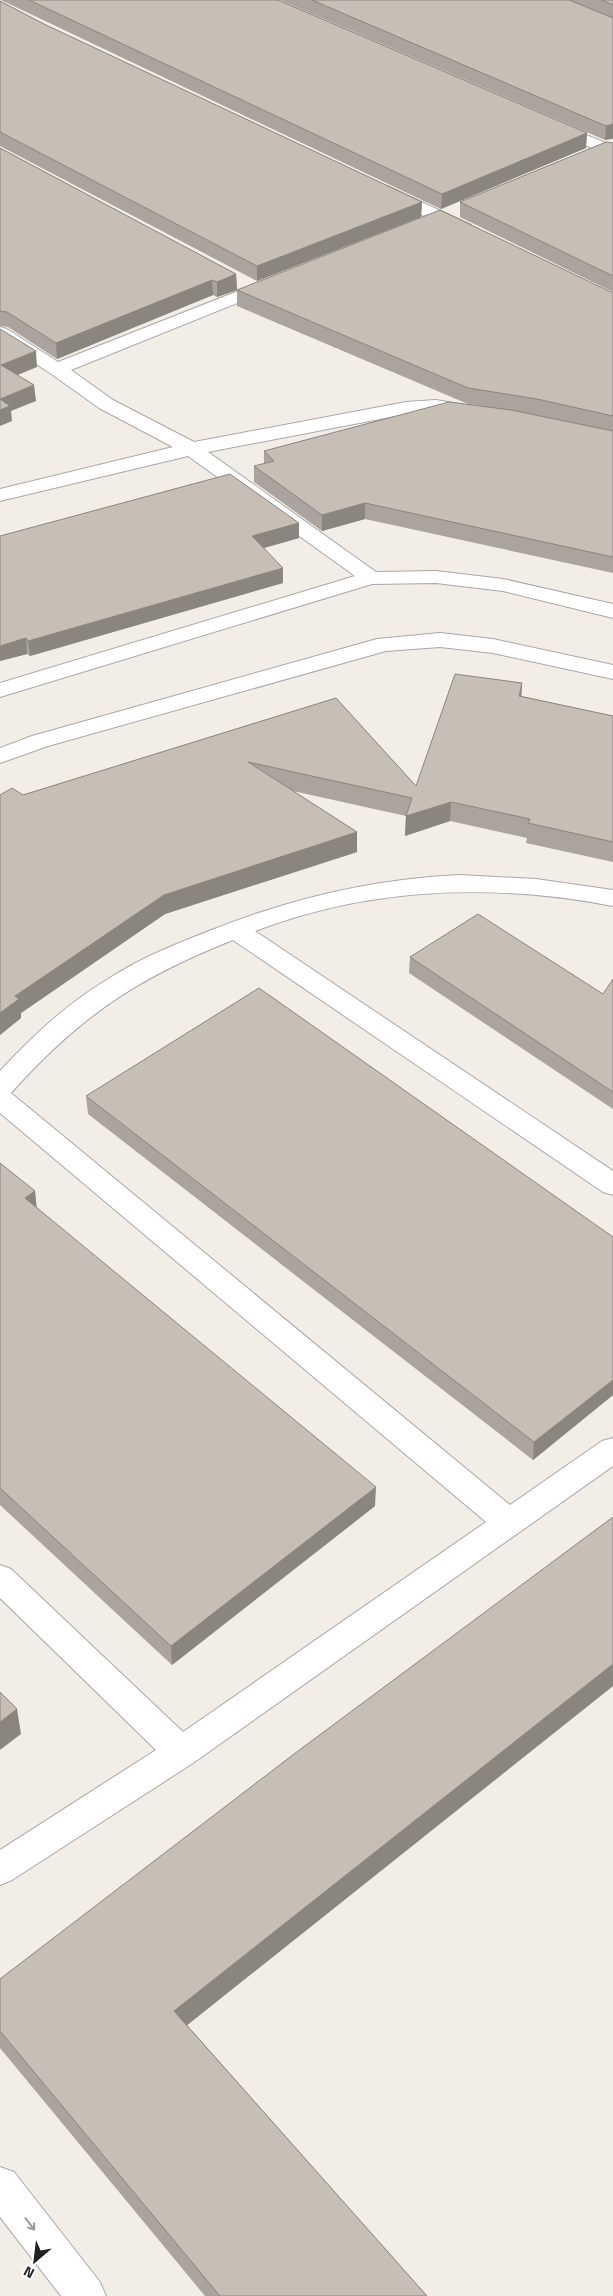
<svg xmlns="http://www.w3.org/2000/svg" width="613" height="2296" viewBox="0 0 613 2296" font-family="'Titillium Web',sans-serif">
<rect width="100%" height="100%" fill="#f2eee7"/>
<g fill="none" stroke-linecap="round" stroke-linejoin="round">
<g stroke="#a8a8a8" stroke-width="2">
<g id="minor">
<polygon points="553,121 613,146 613,157 547,129 545,126 547,123"/>
<polygon points="387,186 471,225 474,229 471,233 459,233 381,195 378,191 381,187"/>
<polygon points="271,278 277,279 280,283 277,287 71,370 113,400 194,442 406,402 436,400 476,407 479,411 476,415 469,417 436,412 406,414 208,452 376,572 436,571 503,579 613,604 613,618 503,591 436,583 372,584 0,697 0,683 355,576 188,456 0,501 0,489 173,447 99,408 50,373 0,341 0,327 7,329 58,362"/>
<polygon points="440,633 493,639 613,665 613,679 493,653 440,647 386,651 48,746 0,763 0,748 32,736 377,639"/>
<path d="M459,875L536,879L613,890V906C493,883 370,887 255,931L613,1171V1195L603,1192L233,940C137,978 80,1016 11,1093L510,1505L602,1441L613,1438V1466L193,1763L12,1880L0,1885V1850L156,1750L0,1598V1565L11,1569L183,1732L486,1522L0,1113V1071C33,1035 70,1001 113,976C143,957 176,944 209,931C289,899 372,879 459,875Z"/>
<polygon points="0,2167 14,2172 100,2282 106,2296 61,2296 0,2217"/>
</g>
</g>
<use href="#minor" fill="#fff" fill-rule="evenodd"/>
</g>
<g fill="#aba39d">
<polygon points="1,0 278,0 587,133 586,148 441,209"/>
<polygon points="280,0 613,0 613,139 605,140"/>
<polygon points="0,1 44,24 422,202 421,217 257,281 0,146"/>
<polygon points="613,143 613,292 460,217 460,202"/>
<polygon points="0,148 236,274 237,290 217,297 213,295 57,359 8,327 0,326"/>
<polygon points="237,290 613,293 613,573 365,519 322,531 254,482 254,466 264,464 264,451 483,406 468,404 237,306"/>
<polygon points="299,523 299,538 264,548 283,583 30,656 27,654 0,661 0,536"/>
<polygon points="522,683 521,696 613,716 613,862 526,843 527,838 450,821 405,836 406,816 293,791 357,832 357,852 165,914 21,1013 21,1018 0,1035 0,795 23,795 336,698 416,786"/>
<polygon points="410,957 603,994 613,979 613,1109 409,973"/>
<polygon points="86,1096 613,1237 613,1395 533,1460 88,1114"/>
<polygon points="0,1163 35,1191 36,1207 375,1506 172,1665 0,1505"/>
<polygon points="613,1517 613,1686 187,2025 427,2296 205,2296 0,2048 0,1979"/>
</g>
<g fill="#8b857f">
<polygon points="613,124 613,138 605,140 606,126"/>
<polygon points="587,133 586,148 441,209 442,194"/>
<polygon points="422,202 421,217 257,281 257,266"/>
<polygon points="236,274 237,290 217,297 217,282"/>
<polygon points="212,280 213,295 57,359 56,343"/>
<polygon points="36,351 37,367 3,381 1,365"/>
<polygon points="34,385 36,401 11,411 12,421 0,426 0,399"/>
<polygon points="365,503 365,519 322,531 322,515"/>
<polygon points="299,523 299,538 253,551 252,536"/>
<polygon points="283,568 283,583 30,656 28,641"/>
<polygon points="26,638 27,654 0,661 0,646"/>
<polygon points="522,683 521,702 519,696"/>
<polygon points="451,802 450,821 405,836 406,816"/>
<polygon points="357,832 357,852 165,914 21,1013 21,1018 0,1035 0,1013 15,996 164,895"/>
<polygon points="35,1191 37,1211 25,1198"/>
<polygon points="613,1380 613,1395 533,1460 534,1442"/>
<polygon points="376,1487 375,1506 172,1665 171,1646"/>
<polygon points="613,1664 613,1686 176,2034 174,2011"/>
<polygon points="17,1709 21,1734 0,1750 0,1722"/>
</g>
<g fill="#c7beb6" stroke="#8b857f">
<polygon points="29,0 278,0 587,133 442,194"/>
<polygon points="312,0 569,0 613,18 613,124 606,126"/>
<polygon points="602,0 613,0 613,5"/>
<polygon points="0,1 44,24 422,202 257,266 0,132"/>
<polygon points="606,142 613,143 613,276 460,202"/>
<polygon points="0,148 236,274 217,282 212,280 56,343 7,312 0,311"/>
<polygon points="440,210 613,293 613,416 537,399 468,388 237,290"/>
<polygon points="0,329 36,351 1,365 34,385 0,399 10,406 0,410"/>
<polygon points="449,402 511,410 613,431 613,557 365,503 322,515 254,466 274,461 264,451"/>
<polygon points="230,474 299,523 252,536 283,568 28,641 26,638 0,646 0,536"/>
<polygon points="455,674 522,683 519,696 613,716 613,842 528,823 530,819 451,802 406,816 412,798 248,762 357,832 164,895 15,996 19,999 0,1013 0,795 12,788 23,795 336,698 416,786"/>
<polygon points="478,914 603,994 613,979 613,1092 410,957"/>
<polygon points="259,988 613,1237 613,1380 534,1442 86,1096"/>
<polygon points="0,1163 35,1191 25,1198 376,1487 171,1646 0,1488"/>
<polygon points="613,1517 613,1664 174,2011 427,2296 220,2296 0,2031 0,1979 294,1754"/>
<polygon points="0,1692 17,1709 0,1722"/>
</g>
<defs><path id="oneway-shaft" d="M-6 0H5M1.5-3L5.5 0L1.5 3" fill="none" stroke-width="1.6" stroke-linecap="round" stroke-linejoin="round" transform="scale(1.25)"/></defs>
<use stroke="#9b9b9b" href="#oneway-shaft" transform="translate(30 2224) rotate(52)"/>
<g transform="translate(35 2261) rotate(208)" stroke="#ffffff" stroke-width="4" paint-order="stroke">
<path d="M0-4L9 19L0 12L-9 19Z" fill="#212121"/>
<text y="-8" font-size="14" font-weight="bold" text-anchor="middle" fill="#212121">N</text>
</g>
</svg>
